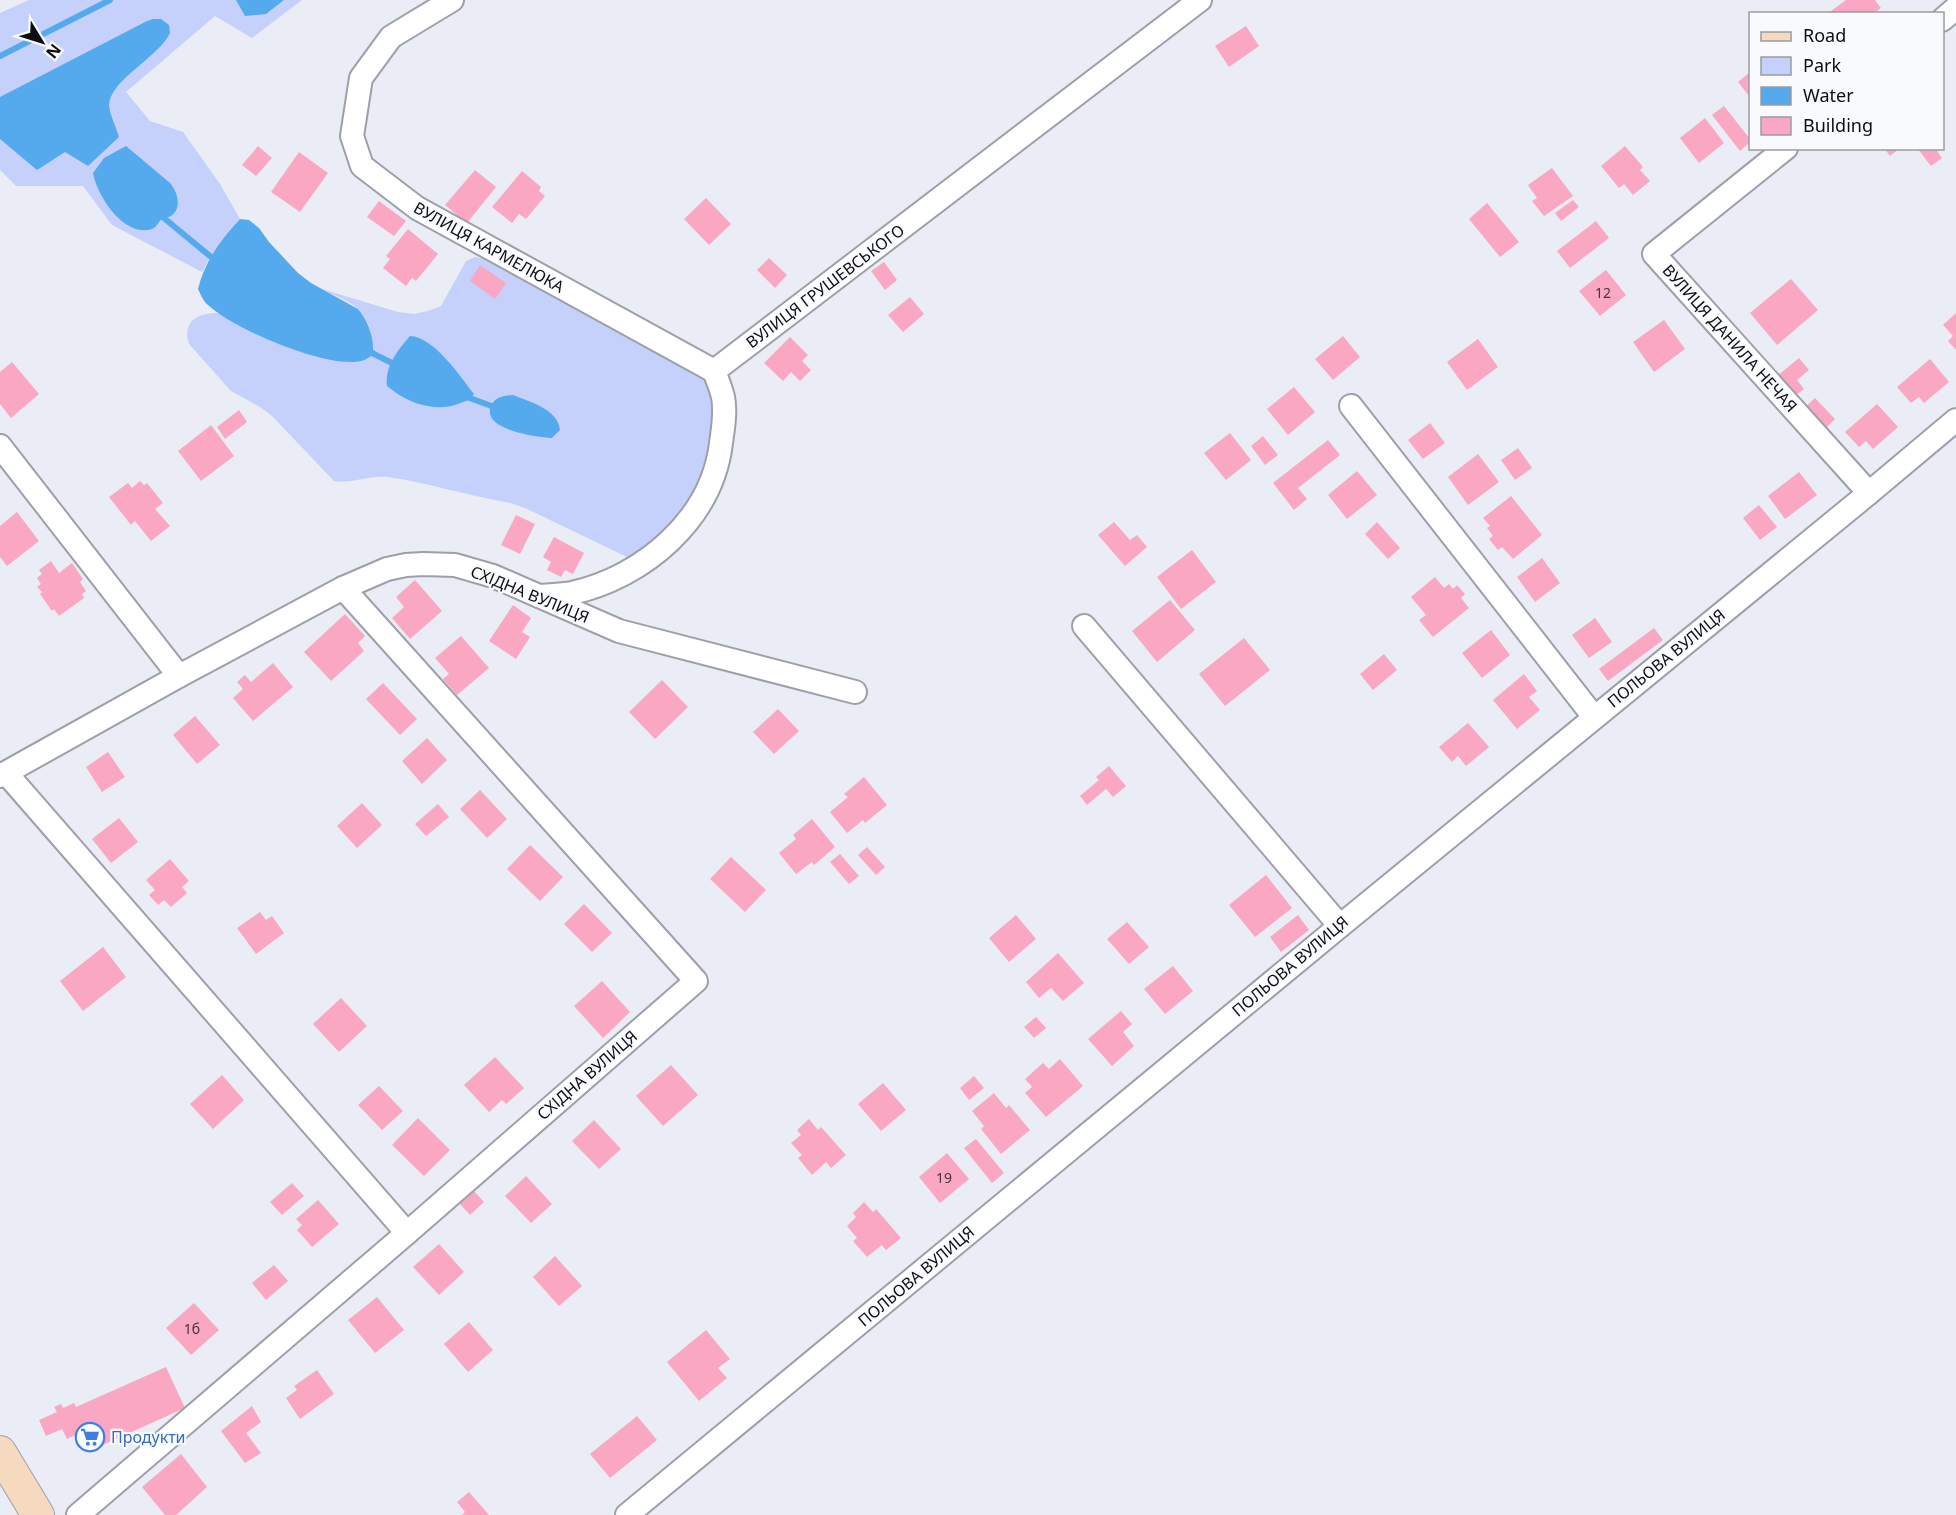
<svg xmlns="http://www.w3.org/2000/svg" width="1956" height="1515" viewBox="0 0 1956 1515" font-family="'Noto Sans',sans-serif">
<rect width="100%" height="100%" fill="#eaedf6"/>
<g fill="#c5d1fb">
<path d="M29,0H302L252,38L215,16L126,92L150,121L183,132L220,184L240,219C224,235 212,252 202,272L112,225L83,186H16L0,170V13Z"/>
<path d="M475,257L525,267L714,371V475L646,559L627,557L525,508L510,503C469,496 429,483 388,477C369,475 352,484 334,481L272,416L260,407L231,391L189,344C182,322 197,313 217,313L342,353L371,333C369,327 367,320 363,315C355,302 335,296 322,289L398,312L414,314L428,311L441,306L466,261Z"/>
</g>
<g fill="#5ae">
<polygon points="236,0 284,0 266,14 245,16"/>
<path d="M153,19H161L169,25L170,33C159,57 110,80 109,105C109,113 117,129 119,137L88,166L65,152L37,170L0,139V97L147,21Z"/>
<path d="M126,146L170,183C177,191 183,208 171,216C167,218 166,216 162,219C158,222 157,227 152,229C124,238 97,196 93,173L104,158Z"/>
<path d="M240,219L249,220L259,228L269,242L298,273L311,283L358,309C369,322 374,338 373,354C370,357 366,360 361,361C327,369 233,329 208,305C203,301 201,295 198,289C205,261 220,240 240,219Z"/>
<path d="M410,336C434,337 460,376 474,394C470,401 465,401 458,404C433,413 406,402 387,386C385,366 397,351 410,336Z"/>
<path d="M513,395C530,402 558,409 560,430L552,438C537,437 478,430 492,404C497,396 505,396 513,395Z"/>
</g>
<g fill="none" stroke-linecap="round" stroke-linejoin="round">
<g stroke="#5ae" stroke-width="6">
<polyline points="0,56 110,0"/>
<polyline points="159,214 216,261"/>
<polyline points="366,350 398,366"/>
<polyline points="464,396 497,408"/>
</g>
</g>
<g fill="#faa7c3">
<polygon points="1846,0 1875,0 1881,8 1873,14 1827,14"/>
<polygon points="1246,26 1259,46 1229,67 1215,46"/>
<polygon points="1750,72 1750,97 1738,82"/>
<polygon points="1724,106 1750,139 1750,142 1740,151 1712,115"/>
<polygon points="1705,118 1724,143 1699,163 1680,138"/>
<polygon points="258,146 272,158 256,176 242,165"/>
<polygon points="1625,146 1643,167 1640,170 1650,181 1633,195 1624,184 1619,188 1601,166"/>
<polygon points="1884,148 1900,148 1890,156"/>
<polygon points="1917,148 1935,148 1942,158 1931,166"/>
<polygon points="299,152 328,173 300,212 271,192"/>
<polygon points="1552,168 1573,196 1544,216 1532,201 1537,198 1528,185"/>
<polygon points="475,170 496,187 467,223 445,205"/>
<polygon points="522,171 541,187 539,191 545,196 526,219 519,214 512,223 492,207"/>
<polygon points="706,198 731,224 709,245 684,219"/>
<polygon points="1573,200 1579,207 1561,221 1555,213"/>
<polygon points="379,201 406,221 394,236 367,217"/>
<polygon points="1487,203 1519,242 1500,257 1469,219"/>
<polygon points="1596,221 1609,238 1570,268 1557,251"/>
<polygon points="408,229 438,254 416,281 412,278 406,286 383,268 390,259 386,256"/>
<polygon points="769,258 787,275 775,288 757,270"/>
<polygon points="884,262 897,280 885,290 871,271"/>
<polygon points="480,265 506,283 495,299 470,281"/>
<polygon points="1606,270 1626,295 1600,316 1579,291"/>
<polygon points="1791,279 1818,310 1777,345 1750,313"/>
<polygon points="910,297 924,314 903,332 888,315"/>
<polygon points="1956,313 1956,350 1948,341 1953,336 1943,325"/>
<polygon points="1664,320 1685,349 1654,372 1633,342"/>
<polygon points="1343,336 1360,357 1333,380 1315,359"/>
<polygon points="790,337 808,355 802,361 811,370 800,381 791,372 783,381 764,363"/>
<polygon points="1478,339 1498,367 1467,390 1447,362"/>
<polygon points="1799,358 1809,370 1797,380 1804,389 1792,398 1776,377"/>
<polygon points="1930,359 1949,382 1924,403 1919,397 1911,403 1897,387"/>
<polygon points="12,362 39,394 11,418 0,404 0,372"/>
<polygon points="1294,387 1315,412 1288,435 1267,409"/>
<polygon points="1815,398 1835,419 1823,431 1802,410"/>
<polygon points="1877,404 1898,427 1873,449 1866,441 1859,447 1845,432"/>
<polygon points="239,410 247,422 225,439 217,427"/>
<polygon points="1430,423 1445,443 1423,459 1408,440"/>
<polygon points="211,425 234,456 201,481 178,451"/>
<polygon points="1230,433 1251,460 1226,480 1204,453"/>
<polygon points="1263,436 1278,455 1265,465 1251,446"/>
<polygon points="1328,440 1340,455 1298,488 1307,499 1294,510 1273,483"/>
<polygon points="1518,448 1532,468 1515,480 1501,460"/>
<polygon points="1478,454 1499,482 1468,505 1448,477"/>
<polygon points="1357,471 1377,495 1347,519 1328,495"/>
<polygon points="1799,472 1817,495 1785,519 1768,496"/>
<polygon points="140,481 144,485 147,483 163,503 155,509 170,526 151,541 135,521 131,525 109,497 128,483 132,488"/>
<polygon points="1511,496 1542,535 1513,559 1502,547 1498,550 1489,539 1493,536 1487,528 1490,526 1483,518"/>
<polygon points="1759,505 1777,527 1760,540 1743,518"/>
<polygon points="17,512 39,541 7,566 0,557 0,526"/>
<polygon points="516,515 535,524 520,554 501,545"/>
<polygon points="1114,522 1130,540 1137,535 1147,547 1125,566 1098,535"/>
<polygon points="1377,522 1400,548 1388,559 1365,534"/>
<polygon points="554,537 584,553 573,574 565,570 561,577 547,570 551,562 543,557"/>
<polygon points="1192,550 1216,582 1181,609 1157,577"/>
<polygon points="1542,558 1560,583 1535,602 1517,577"/>
<polygon points="51,561 59,573 72,563 83,579 80,582 86,591 82,594 84,598 59,616 54,609 52,611 40,594 42,592 37,587 41,584 37,578 42,574 39,570"/>
<polygon points="1435,577 1444,588 1449,584 1453,589 1457,585 1465,594 1461,598 1469,608 1433,637 1419,620 1426,615 1411,597"/>
<polygon points="415,580 442,611 410,639 392,618 404,607 396,597"/>
<polygon points="1170,600 1195,630 1157,662 1132,631"/>
<polygon points="513,605 531,618 522,632 530,637 516,659 489,641"/>
<polygon points="345,614 365,636 358,643 364,651 331,681 304,652"/>
<polygon points="1595,618 1612,642 1589,658 1572,635"/>
<polygon points="1654,628 1663,640 1608,681 1599,669"/>
<polygon points="1491,630 1510,655 1482,678 1462,653"/>
<polygon points="461,636 489,668 457,695 443,679 449,674 435,658"/>
<polygon points="1244,638 1270,670 1225,706 1199,674"/>
<polygon points="1384,654 1397,670 1373,690 1360,674"/>
<polygon points="273,663 293,687 253,721 233,698 243,689 237,682 245,675 251,682"/>
<polygon points="1524,674 1537,691 1529,697 1540,710 1517,729 1493,700"/>
<polygon points="662,680 688,707 655,739 629,712"/>
<polygon points="383,683 417,719 400,735 366,699"/>
<polygon points="778,709 799,731 774,754 753,732"/>
<polygon points="195,716 220,745 197,764 173,735"/>
<polygon points="1468,723 1489,747 1466,766 1458,756 1452,762 1439,747"/>
<polygon points="427,738 447,760 422,784 402,761"/>
<polygon points="108,752 125,777 102,792 86,767"/>
<polygon points="1109,766 1126,786 1113,797 1106,789 1087,805 1080,796 1099,780 1096,777"/>
<polygon points="864,777 887,805 865,823 863,820 847,833 830,812 848,797 844,794"/>
<polygon points="480,790 507,819 487,838 460,809"/>
<polygon points="362,803 382,825 357,848 337,826"/>
<polygon points="438,804 449,817 426,836 415,824"/>
<polygon points="119,818 138,842 111,863 92,839"/>
<polygon points="812,819 835,847 814,865 812,862 796,874 779,853 796,839 793,835"/>
<polygon points="530,845 563,877 540,901 507,869"/>
<polygon points="867,847 885,867 876,875 858,855"/>
<polygon points="840,854 859,876 849,884 830,862"/>
<polygon points="731,857 766,890 745,912 710,879"/>
<polygon points="170,859 189,881 182,887 187,893 171,907 164,900 158,905 149,895 155,890 146,880"/>
<polygon points="1266,875 1292,908 1255,937 1229,905"/>
<polygon points="584,904 612,933 592,952 564,924"/>
<polygon points="260,912 266,920 272,916 284,933 256,954 237,928"/>
<polygon points="1016,915 1036,939 1009,962 989,938"/>
<polygon points="1298,915 1309,930 1281,952 1270,937"/>
<polygon points="1127,922 1149,947 1129,964 1107,939"/>
<polygon points="103,947 126,977 83,1011 60,981"/>
<polygon points="1058,953 1084,983 1063,1001 1051,988 1039,998 1026,982"/>
<polygon points="1173,966 1193,991 1165,1014 1144,989"/>
<polygon points="602,981 630,1012 603,1038 574,1006"/>
<polygon points="341,998 367,1026 339,1052 313,1024"/>
<polygon points="1121,1011 1132,1024 1123,1032 1134,1046 1112,1066 1088,1039"/>
<polygon points="1036,1017 1046,1028 1034,1038 1024,1027"/>
<polygon points="495,1057 524,1088 506,1104 502,1100 489,1112 464,1085"/>
<polygon points="1060,1059 1083,1086 1046,1117 1025,1093 1032,1087 1025,1079 1043,1063 1049,1069"/>
<polygon points="671,1065 698,1095 663,1126 636,1096"/>
<polygon points="222,1075 244,1100 213,1129 190,1104"/>
<polygon points="974,1076 984,1088 969,1100 960,1088"/>
<polygon points="883,1083 906,1110 881,1131 858,1104"/>
<polygon points="379,1086 403,1111 382,1130 358,1105"/>
<polygon points="994,1093 1006,1108 1009,1105 1030,1130 1001,1154 981,1129 984,1126 972,1111"/>
<polygon points="418,1118 450,1150 424,1176 392,1145"/>
<polygon points="809,1119 818,1130 821,1127 846,1155 831,1168 826,1162 812,1175 798,1158 802,1155 791,1143 801,1135 797,1130"/>
<polygon points="594,1120 621,1149 599,1169 572,1141"/>
<polygon points="976,1139 1004,1173 992,1183 964,1148"/>
<polygon points="947,1153 969,1179 940,1203 919,1177"/>
<polygon points="526,1176 552,1204 531,1223 505,1196"/>
<polygon points="292,1183 304,1196 282,1215 270,1202"/>
<polygon points="474,1191 484,1202 470,1215 460,1204"/>
<polygon points="318,1200 339,1224 312,1247 297,1230 302,1225 296,1219"/>
<polygon points="864,1202 873,1212 876,1209 901,1238 886,1250 882,1245 867,1257 853,1241 857,1238 847,1226 856,1217 853,1213"/>
<polygon points="439,1244 464,1272 439,1295 413,1267"/>
<polygon points="555,1256 582,1286 559,1306 533,1277"/>
<polygon points="274,1265 288,1281 266,1300 252,1283"/>
<polygon points="377,1297 404,1330 375,1353 348,1320"/>
<polygon points="194,1303 219,1330 191,1355 166,1328"/>
<polygon points="469,1322 493,1350 468,1372 444,1344"/>
<polygon points="706,1330 730,1359 718,1368 727,1378 699,1401 667,1362"/>
<polygon points="166,1367 185,1408 87,1452 79,1433 67,1439 62,1429 46,1436 39,1420 57,1412 54,1407 61,1404 63,1408 74,1403 76,1407"/>
<polygon points="317,1370 334,1394 300,1419 286,1398 297,1390 294,1386"/>
<polygon points="252,1406 261,1422 246,1433 261,1453 245,1463 221,1431"/>
<polygon points="637,1416 657,1440 610,1478 590,1454"/>
<polygon points="181,1454 207,1487 176,1515 165,1515 142,1487"/>
<polygon points="469,1492 489,1515 462,1515 465,1512 457,1502"/>
</g>
<g fill="none" stroke-linecap="round" stroke-linejoin="round">
<g stroke="#9d9fa9" stroke-width="26">
<g id="minor">
<polyline points="452,0 391,37 361,78 352,136 362,166 417,208 714,371"/>
<polyline points="1942,20 1956,8"/>
<polyline points="1786,148 1654,254 1869,493"/>
<polyline points="1351,406 1594,717"/>
<polyline points="0,446 179,676"/>
<path d="M539,596C550,595 561,595 572,593C644,577 712,519 721,443C723,428 726,412 723,397C721,388 717,379 714,371L1200,0"/>
<polyline points="1084,626 1340,926"/>
<polyline points="6,773 407,1233"/>
<polyline points="0,776 179,676 343,588 387,569 406,565 423,564 455,565 493,576 619,631 855,692"/>
<polyline points="78,1515 407,1233 696,981 343,588"/>
<polyline points="627,1515 1340,926 1869,493 1956,420"/>
</g>
</g>
<g stroke="#9d9fa9" stroke-width="34">
<polyline id="secondary" points="0,1452 38,1515"/>
</g>
<use href="#minor" stroke="#fff" stroke-width="22"/>
<use href="#secondary" stroke="#f6dabf" stroke-width="32"/>
</g>
<defs>
<g id="supermarket-ring" transform="scale(1.5)"><circle r="9.5" fill="#f9fafe" stroke="#3f7fe0" stroke-width="1.5"/><path d="M-6-5.5h2.5l.6 2H6L4.5 2H-2.5L-4.4-4H-6ZM-1.5 3.2a1.3 1.3 0 1 0 .1 0ZM3 3.2a1.3 1.3 0 1 0 .1 0Z" fill="#3f7fe0"/></g>
</defs>
<g fill-rule="evenodd">
<use href="#supermarket-ring" x="90" y="1437"/>
</g>
<g text-anchor="middle" stroke-width="4.5" stroke-linejoin="round" paint-order="stroke">
<g font-size="14" fill="#48343e">
<text x="1603" y="298">12</text>
<text x="944" y="1183">19</text>
<text x="192" y="1334">1б</text>
</g>
<g font-size="16" fill="#0d0e12" stroke="#f9fafe">
<text transform="translate(489 247) rotate(29)" y="6">ВУЛИЦЯ КАРМЕЛЮКА</text>
<text transform="translate(825 286) rotate(-37)" y="6">ВУЛИЦЯ ГРУШЕВСЬКОГО</text>
<text transform="translate(1730 338) rotate(48)" y="6">ВУЛИЦЯ ДАНИЛА НЕЧАЯ</text>
<text transform="translate(530 594) rotate(22)" y="6">СХІДНА ВУЛИЦЯ</text>
<text transform="translate(1666 658) rotate(-39)" y="6">ПОЛЬОВА ВУЛИЦЯ</text>
<text transform="translate(1290 966) rotate(-40)" y="6">ПОЛЬОВА ВУЛИЦЯ</text>
<text transform="translate(587 1075) rotate(-41)" y="6">СХІДНА ВУЛИЦЯ</text>
<text transform="translate(916 1276) rotate(-40)" y="6">ПОЛЬОВА ВУЛИЦЯ</text>
</g>
<g font-size="16" fill="#366cbe" stroke="#f9fafe" text-anchor="start">
<text x="111" y="1443">Продукти</text>
</g>
</g>
<rect x="1749" y="12" width="195" height="138" fill="#f9fafe" stroke="#9b9ca0" stroke-width="1.5"/>
<rect x="1761" y="32" width="30" height="9" fill="#f6dabf" stroke="#9b9ca0" stroke-width="1.5"/>
<text x="1803" y="42" font-size="18" fill="#0d0e12">Road</text>
<rect x="1761" y="57" width="30" height="18" fill="#c5d1fb" stroke="#9b9ca0" stroke-width="1.5"/>
<text x="1803" y="72" font-size="18" fill="#0d0e12">Park</text>
<rect x="1761" y="87" width="30" height="18" fill="#55aaee" stroke="#9b9ca0" stroke-width="1.5"/>
<text x="1803" y="102" font-size="18" fill="#0d0e12">Water</text>
<rect x="1761" y="117" width="30" height="18" fill="#faa7c3" stroke="#9b9ca0" stroke-width="1.5"/>
<text x="1803" y="132" font-size="18" fill="#0d0e12">Building</text>
<g transform="translate(42 42) rotate(128)" stroke="#f9fafe" stroke-width="4.5" paint-order="stroke">
<path d="M0-4.5L10 22L0 15L-10 22Z" fill="#0d0e12"/>
<text y="-9" font-size="16" font-weight="bold" text-anchor="middle" fill="#0d0e12">N</text>
</g>
</svg>
